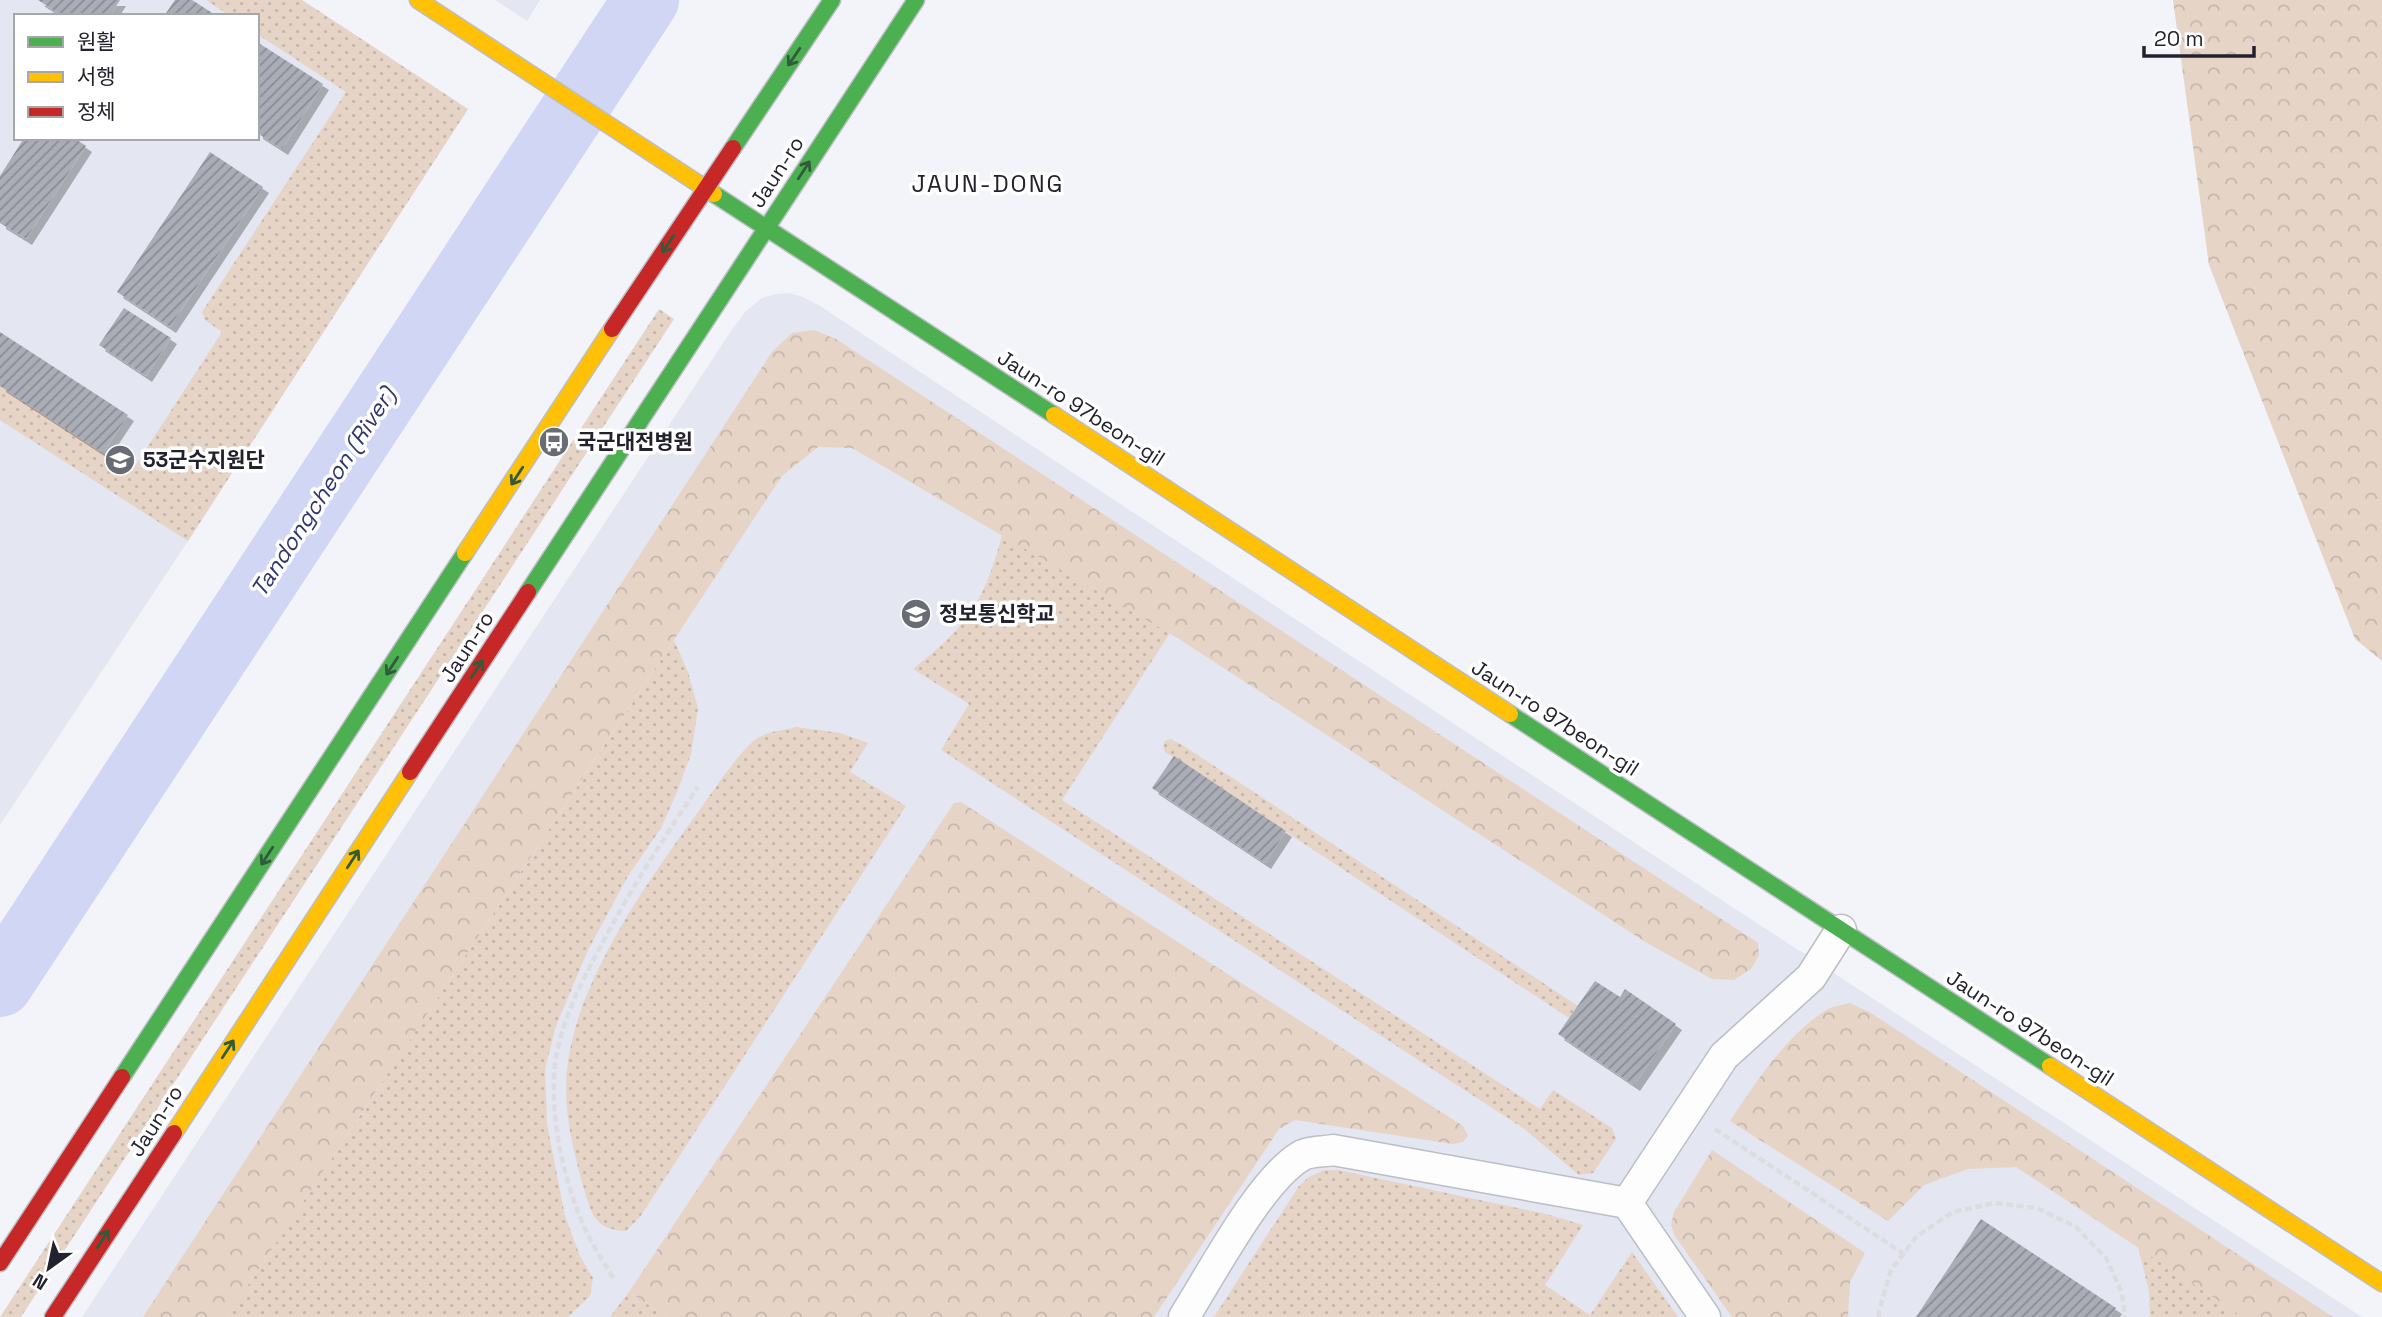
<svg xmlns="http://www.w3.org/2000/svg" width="2382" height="1317" viewBox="0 0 2382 1317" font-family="'Space Grotesk','Noto Sans KR',sans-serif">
<defs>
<pattern id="green-dots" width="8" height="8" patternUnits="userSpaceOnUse" patternTransform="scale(1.75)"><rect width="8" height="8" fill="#e6d4c7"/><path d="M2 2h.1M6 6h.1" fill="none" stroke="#c5b6ab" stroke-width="1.8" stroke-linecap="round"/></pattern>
<pattern id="forest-crowns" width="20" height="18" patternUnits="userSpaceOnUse" patternTransform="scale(1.75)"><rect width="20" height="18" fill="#e6d4c7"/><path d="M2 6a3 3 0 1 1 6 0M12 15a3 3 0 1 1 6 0" fill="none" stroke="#c5b6ab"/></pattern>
<pattern id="building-hatch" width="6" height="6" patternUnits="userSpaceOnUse" patternTransform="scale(1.75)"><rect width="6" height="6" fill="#aaacb6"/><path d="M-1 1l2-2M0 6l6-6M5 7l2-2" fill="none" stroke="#8a8c94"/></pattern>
<filter id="shadow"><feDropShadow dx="6" dy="6" stdDeviation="0" flood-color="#0004"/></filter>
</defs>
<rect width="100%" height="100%" fill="#f2f4fa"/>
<g fill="#e4e6f2" fill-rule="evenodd">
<path d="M0,0H302L468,109L188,541L0,825ZM16,16H257V138H16Z"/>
<polygon points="495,0 540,0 527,21"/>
<polygon points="789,293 803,297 820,306 1720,899 2362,1317 82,1317 733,328 746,311 762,298 776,294"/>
</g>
<g fill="url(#green-dots)">
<polygon points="206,0 302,0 468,109 188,541 0,420 0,386 132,471 222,332 205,320 202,312 346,92 257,34 257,16 230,16"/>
<polygon points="659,309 674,319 21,1317 0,1317"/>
<path d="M1002,535L1170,633L1062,800L1540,1109L1553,1090L1612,1128L1616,1139L1593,1173L1579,1175L1523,1128L941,750L969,704L913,669C967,627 985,601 1002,535Z"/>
<polygon points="674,640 688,672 698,708 691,754 677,792 661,828 628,876 588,950 556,1026 545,1069 547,1124 565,1216 580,1256 593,1278 590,1296 568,1317 227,1317"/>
<path d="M796,727L840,733L868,743L850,772L906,806L640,1217L626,1231C592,1230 591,1211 582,1182C571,1142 562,1104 568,1062C580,974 651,877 703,805C716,787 739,752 756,739C765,732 785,730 796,727Z"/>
<polygon points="1170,739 1181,744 1578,1006 1569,1018 1165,752 1163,746 1165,741"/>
<polygon points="1324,1170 1338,1170 1546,1214 1583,1225 1545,1285 1590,1315 1632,1252 1678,1317 1214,1317 1299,1186 1309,1177"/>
<polygon points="2138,1247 2243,1317 2150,1317 2149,1291"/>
<polygon points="629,1292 667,1317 610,1317"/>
</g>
<g fill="url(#forest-crowns)">
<polygon points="2173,0 2382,0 2382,661 2355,639 2209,265"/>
<polygon points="814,330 836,339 1758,943 1759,955 1751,969 1734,980 1712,979 1647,943 1179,639 852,448 818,447 782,476 227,1317 143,1317 772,352 792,333"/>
<polygon points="961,802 1463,1126 1468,1136 1463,1142 1453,1144 1295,1120 1279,1129 1154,1317 667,1317 629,1292 954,803"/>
<path d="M1850,1003L1871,1013L2333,1317H2243L2016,1167L1968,1169L1924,1185L1888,1221L1730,1121C1756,1082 1787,1034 1828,1009C1834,1006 1843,1005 1850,1003Z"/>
<polygon points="1712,1150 1865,1253 1850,1282 1848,1317 1732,1317 1675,1236 1671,1225 1674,1212"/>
</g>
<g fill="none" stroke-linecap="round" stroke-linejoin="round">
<polyline stroke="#d1d6f5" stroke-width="66" points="0,984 646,0"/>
</g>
<g fill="url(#building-hatch)" filter="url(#shadow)">
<polygon points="38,0 120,0 110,16 62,16"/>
<polygon points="175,0 192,0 217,16 164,16"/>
<polygon points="257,42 323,84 282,149 257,133"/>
<polygon points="24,138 74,138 86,146 26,239 0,223 0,176"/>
<polygon points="210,152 263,187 170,327 117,292"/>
<polygon points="124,308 171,338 146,376 99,345"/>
<polygon points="0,332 128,415 103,453 0,386"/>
<polygon points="1174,756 1286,831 1265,863 1152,788"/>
<polygon points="1595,981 1620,997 1625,989 1676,1024 1634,1085 1558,1034"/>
<polygon points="1981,1219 2116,1308 2110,1317 1916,1317"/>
</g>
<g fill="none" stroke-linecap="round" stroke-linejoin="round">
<g stroke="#bcbec6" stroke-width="33">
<g id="street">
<polyline points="1627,1203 1705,1317"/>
<path d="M1184,1317C1211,1275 1260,1180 1301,1156C1309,1151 1324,1152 1333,1150L1627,1203L1724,1056L1811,977L1841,930"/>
</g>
</g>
<g stroke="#bcbec6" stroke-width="19">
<g id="fast">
<polyline points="733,148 832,0"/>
<polyline points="714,194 1054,415"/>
<polyline points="528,592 916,0"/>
<polyline points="1510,714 2050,1066"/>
<polyline points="122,1077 465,553"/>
</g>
</g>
<g stroke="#bcbec6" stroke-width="19">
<g id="slow">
<polyline points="418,0 714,194"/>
<polyline points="1054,415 1510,714"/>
<polyline points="465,553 612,329"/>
<polyline points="2050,1066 2382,1283"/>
<polyline points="174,1133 410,772"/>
</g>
</g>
<g stroke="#bcbec6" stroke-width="19">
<g id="jam">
<polyline points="612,329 733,148"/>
<polyline points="410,772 528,592"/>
<polyline points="0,1263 122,1077"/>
<polyline points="53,1317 174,1133"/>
</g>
</g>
<g stroke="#dddde0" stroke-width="4.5" stroke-dasharray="7 3.5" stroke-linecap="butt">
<polyline points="1715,1129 1904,1254"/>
<path d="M613,1278C605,1264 596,1251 589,1237C565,1189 549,1119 555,1065C560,1025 579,987 598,951C628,894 662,840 698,787"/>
<polyline points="1879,1317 1879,1311 1891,1270 1917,1236 1953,1212 1995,1203 2037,1208 2076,1227 2106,1258 2122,1293 2125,1317"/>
</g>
<use href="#street" stroke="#fdfdfe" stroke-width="30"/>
<use href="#fast" stroke="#4caf50" stroke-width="16"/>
<use href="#slow" stroke="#ffc107" stroke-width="16"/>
<use href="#jam" stroke="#c62828" stroke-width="16"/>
</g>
<defs><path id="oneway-shaft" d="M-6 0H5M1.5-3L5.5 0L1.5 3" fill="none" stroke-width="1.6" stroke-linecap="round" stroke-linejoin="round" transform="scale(1.75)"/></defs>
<g stroke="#325a3c">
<use href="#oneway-shaft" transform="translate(794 57) rotate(124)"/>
<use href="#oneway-shaft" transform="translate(804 170) rotate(-57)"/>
<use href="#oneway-shaft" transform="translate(668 244) rotate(124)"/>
<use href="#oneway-shaft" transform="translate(517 476) rotate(123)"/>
<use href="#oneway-shaft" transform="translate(392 666) rotate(123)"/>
<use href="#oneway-shaft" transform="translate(477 669) rotate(-57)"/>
<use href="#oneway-shaft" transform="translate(267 856) rotate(123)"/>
<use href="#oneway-shaft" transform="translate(353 859) rotate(-57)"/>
<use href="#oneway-shaft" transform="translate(228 1049) rotate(-57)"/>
<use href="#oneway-shaft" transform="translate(103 1239) rotate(-57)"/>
</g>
<defs>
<g id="bus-disc" transform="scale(1.575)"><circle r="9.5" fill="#6a6c75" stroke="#fff"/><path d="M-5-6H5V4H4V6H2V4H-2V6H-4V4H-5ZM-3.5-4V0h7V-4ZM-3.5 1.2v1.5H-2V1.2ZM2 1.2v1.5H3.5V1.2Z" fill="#fff"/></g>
<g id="university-disc" transform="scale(1.575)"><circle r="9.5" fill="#6a6c75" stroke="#fff"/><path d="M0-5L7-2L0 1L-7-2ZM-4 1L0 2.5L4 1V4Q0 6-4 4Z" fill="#fff"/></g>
</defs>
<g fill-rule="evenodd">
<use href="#bus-disc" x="554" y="442"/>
<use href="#university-disc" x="120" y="460"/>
<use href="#university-disc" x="916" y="614"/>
</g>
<g text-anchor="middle" stroke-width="7" stroke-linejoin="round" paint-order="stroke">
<g font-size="21" fill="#21222e" stroke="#fff">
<text transform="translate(777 172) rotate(-57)" y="7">Jaun-ro</text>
<text transform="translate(1081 408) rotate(33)" y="7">Jaun-ro 97beon-gil</text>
<text transform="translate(467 647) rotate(-57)" y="7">Jaun-ro</text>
<text transform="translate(1555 718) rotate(33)" y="7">Jaun-ro 97beon-gil</text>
<text transform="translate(2030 1028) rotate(33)" y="7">Jaun-ro 97beon-gil</text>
<text transform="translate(156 1121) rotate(-57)" y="7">Jaun-ro</text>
</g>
<g font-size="21" font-weight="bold" fill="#21222e" stroke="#fff" text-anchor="start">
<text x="577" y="449">국군대전병원</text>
<text x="143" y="467">53군수지원단</text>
<text x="939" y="621">정보통신학교</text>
</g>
<g font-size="23" font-style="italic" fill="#33366a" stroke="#fff">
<text transform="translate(323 492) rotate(-57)" y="8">Tandongcheon (River)</text>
</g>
<g font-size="24" letter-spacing="2" fill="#21222e" stroke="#fff">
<text x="988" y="192">JAUN-DONG</text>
</g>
</g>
<rect x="14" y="14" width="245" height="126" fill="#ffffff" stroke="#a6a7ab" stroke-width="2"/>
<rect x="28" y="37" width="35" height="10" fill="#4caf50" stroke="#a6a7ab" stroke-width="2"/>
<text x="77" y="49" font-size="21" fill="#21222e">원활</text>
<rect x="28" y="72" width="35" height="10" fill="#ffc107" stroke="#a6a7ab" stroke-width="2"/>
<text x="77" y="84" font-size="21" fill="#21222e">서행</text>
<rect x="28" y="107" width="35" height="10" fill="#c62828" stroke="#a6a7ab" stroke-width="2"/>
<text x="77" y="119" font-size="21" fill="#21222e">정체</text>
<g transform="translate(49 1268) rotate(213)" stroke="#ffffff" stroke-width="5" paint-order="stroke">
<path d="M0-5L12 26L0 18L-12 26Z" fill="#21222e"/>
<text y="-10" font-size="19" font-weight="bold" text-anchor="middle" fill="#21222e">N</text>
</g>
<path d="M2144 46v10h110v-10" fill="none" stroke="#21222e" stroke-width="3.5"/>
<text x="2154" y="46" font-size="21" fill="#21222e" stroke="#ffffff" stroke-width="5" paint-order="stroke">20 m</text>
</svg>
